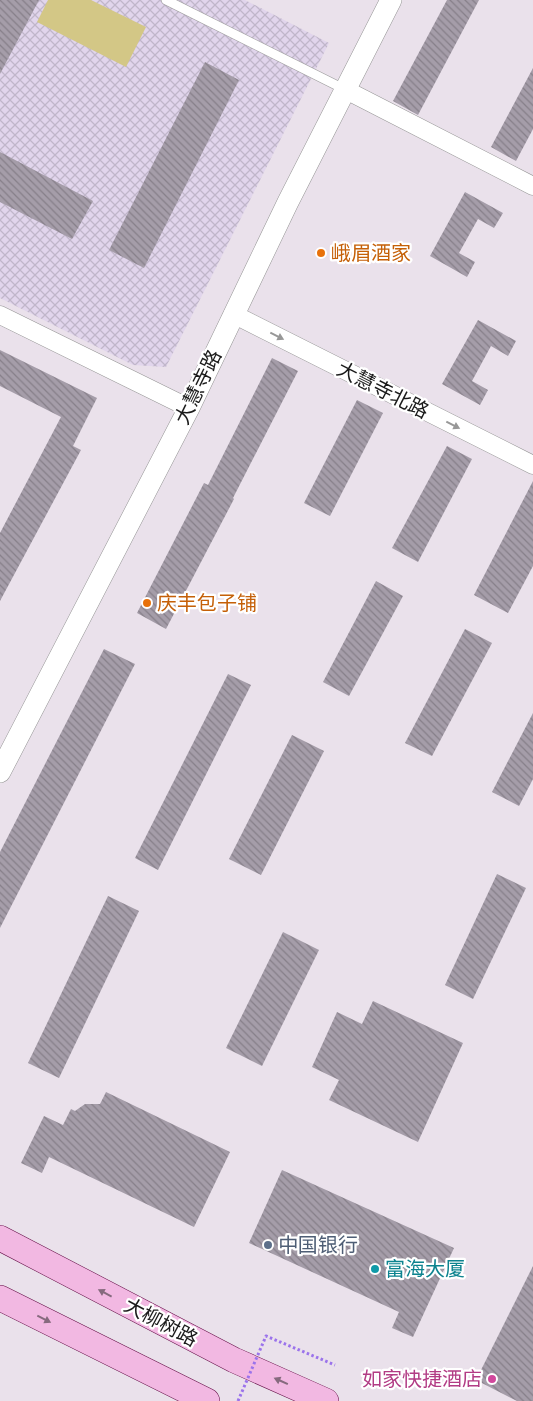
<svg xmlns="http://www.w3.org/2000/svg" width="533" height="1401" viewBox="0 0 533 1401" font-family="'Alegreya Sans','Noto Sans SC',sans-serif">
<defs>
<pattern id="military-cross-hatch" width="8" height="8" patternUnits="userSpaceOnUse" patternTransform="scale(1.25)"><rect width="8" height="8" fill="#e1d5ec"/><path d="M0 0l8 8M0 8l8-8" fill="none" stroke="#c0b6ca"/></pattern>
<pattern id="building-back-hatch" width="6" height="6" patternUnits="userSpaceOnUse" patternTransform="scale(1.25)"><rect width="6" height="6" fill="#a59da9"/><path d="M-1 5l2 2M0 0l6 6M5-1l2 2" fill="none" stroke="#867f89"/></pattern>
</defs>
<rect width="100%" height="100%" fill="#eae1eb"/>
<polygon fill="url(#military-cross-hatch)" points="0,0 245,0 329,43 166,367 133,365 0,298"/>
<polygon fill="#d3c786" points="48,0 91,0 146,27 126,67 37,22"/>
<g fill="url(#building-back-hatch)">
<polygon points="0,0 39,0 0,74"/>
<polygon points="447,0 479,0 418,115 393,101"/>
<polygon points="205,62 239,80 144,268 109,250"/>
<polygon points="533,68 533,129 516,161 491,147"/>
<polygon points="0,152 93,201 72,239 0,202"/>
<polygon points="465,192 503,213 494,228 478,219 459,253 475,262 467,277 430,256"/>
<polygon points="478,320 516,341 508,356 491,346 472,381 488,390 480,405 442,384"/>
<polygon points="0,350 97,398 73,446 81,450 0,601 0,533 61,417 0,386"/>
<polygon points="272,358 298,371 233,498 234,499 166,629 137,613 204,483 208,485"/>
<polygon points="357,400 383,413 330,516 304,503"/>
<polygon points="447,446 472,459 418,562 392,548"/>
<polygon points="533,481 533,566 508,613 474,595"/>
<polygon points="376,581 403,596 349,696 323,682"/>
<polygon points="465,629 492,643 432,756 405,743"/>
<polygon points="104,649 135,664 0,928 0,852"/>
<polygon points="228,674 251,685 158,870 135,858"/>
<polygon points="533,713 533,779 519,806 492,792"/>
<polygon points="292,735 324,751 261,875 229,859"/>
<polygon points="497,874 526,888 473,999 445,985"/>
<polygon points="108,896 139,911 59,1078 28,1063"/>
<polygon points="283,932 319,950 262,1066 226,1048"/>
<polygon points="373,1001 463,1043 418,1142 329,1100 339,1080 312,1067 337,1012 362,1024"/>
<polygon points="106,1092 230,1152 194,1227 49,1157 42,1173 21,1163 44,1116 63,1125 71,1109 75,1111 85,1104 100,1104"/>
<polygon points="282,1170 454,1248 413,1337 392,1328 399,1312 249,1243"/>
<polygon points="533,1266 533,1401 517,1401 476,1380"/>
</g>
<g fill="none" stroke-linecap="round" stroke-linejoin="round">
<g stroke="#959595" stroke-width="10">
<polyline id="service" points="166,0 346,90"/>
</g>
<g stroke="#959595" stroke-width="19">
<g id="minor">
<polyline points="346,90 533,186"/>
<polyline points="233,314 533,465"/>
<polyline points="0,315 189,408"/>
</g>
</g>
<g stroke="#959595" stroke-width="22">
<polyline id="tertiary" points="0,772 189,408 288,202 391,0"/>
</g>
<g stroke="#640f47" stroke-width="26">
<g id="secondary">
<polyline points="0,1238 234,1360 326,1401"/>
<polyline points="0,1298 207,1401"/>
</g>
</g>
<use href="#service" stroke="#fff" stroke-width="9"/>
<use href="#minor" stroke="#fff" stroke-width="18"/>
<use href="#tertiary" stroke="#fff" stroke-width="21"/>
<use href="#secondary" stroke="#f2b8e2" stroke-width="25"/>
<polyline stroke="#9b73eb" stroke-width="3" stroke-dasharray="2.5 2.5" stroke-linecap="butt" points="238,1401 266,1336 335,1365"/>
</g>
<defs><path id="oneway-solid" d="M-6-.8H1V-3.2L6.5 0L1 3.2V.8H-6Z" transform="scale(1.25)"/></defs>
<g fill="#989898">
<use href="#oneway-solid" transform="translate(277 336) rotate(27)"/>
<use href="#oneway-solid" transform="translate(453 425) rotate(27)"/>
</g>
<g fill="#866a7e">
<use href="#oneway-solid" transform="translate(105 1293) rotate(-152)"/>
<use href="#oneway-solid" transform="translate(44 1319) rotate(27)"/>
<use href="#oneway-solid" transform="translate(281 1381) rotate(-156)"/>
</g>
<g fill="#e8710a" stroke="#fff" stroke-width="2">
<circle cx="321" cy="253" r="5"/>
<circle cx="147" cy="603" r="5"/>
</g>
<circle fill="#5c6f8a" stroke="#fff" stroke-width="2" cx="268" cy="1245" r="5"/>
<circle fill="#0f9aa8" stroke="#fff" stroke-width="2" cx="375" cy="1269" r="5"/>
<circle fill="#d1479c" stroke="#fff" stroke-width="2" cx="492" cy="1379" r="5"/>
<g text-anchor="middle" stroke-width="4.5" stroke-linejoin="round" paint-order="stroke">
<g font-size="20" fill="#c56008" stroke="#fff" text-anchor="start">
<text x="331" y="260">峨眉酒家</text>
<text x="157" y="610">庆丰包子铺</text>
</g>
<g font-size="20" fill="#1b1b1b" stroke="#fff">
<text transform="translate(198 387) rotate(-64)" y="7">大慧寺路</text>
<text transform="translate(383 390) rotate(27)" y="7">大慧寺北路</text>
<text transform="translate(161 1322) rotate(28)" y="7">大柳树路</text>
</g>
<g font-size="20" fill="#4e5e75" stroke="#fff" text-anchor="start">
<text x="278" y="1252">中国银行</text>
</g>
<g font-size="20" fill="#0d838f" stroke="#fff" text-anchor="start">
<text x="385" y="1276">富海大厦</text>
</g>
<g font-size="20" fill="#b23c85" stroke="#fff" text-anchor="end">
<text x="482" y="1386">如家快捷酒店</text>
</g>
</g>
</svg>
